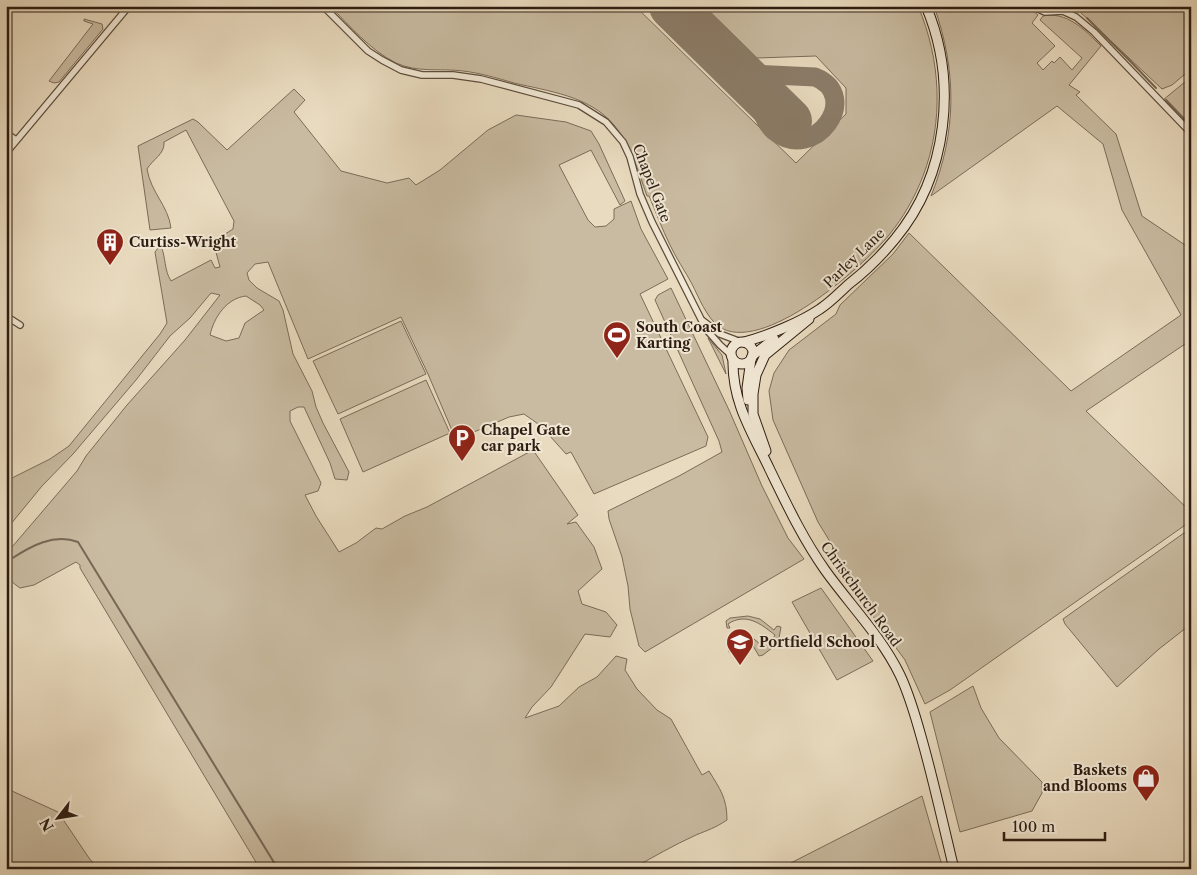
<svg xmlns="http://www.w3.org/2000/svg" width="1197" height="875" viewBox="0 0 1197 875" font-family="'Libre Caslon Text',serif">
<rect width="100%" height="100%" fill="#e9dbbf"/>
<filter id="stains"><feTurbulence type="fractalNoise" baseFrequency=".004" numOctaves="4"/><feColorMatrix values="0 0 0 0 .2 0 0 0 0 .09 0 0 0 0 .02 0 0 0 .5 -.17"/></filter>
<radialGradient id="worn" r=".72"><stop offset=".6" stop-color="#630" stop-opacity="0"/><stop offset="1" stop-color="#630" stop-opacity=".3"/></radialGradient>
<g fill="#c9bba1" stroke="#7b6c59" fill-rule="evenodd">
<path d="M330,6H635L796,163L846,114V88L816,56L757,58L704,6H918C941,60 944,121 923,176C915,197 903,218 889,235C863,267 761,357 718,326C706,316 699,298 692,284C685,271 676,258 670,245C662,229 656,212 649,196H647C638,171 631,145 614,125C590,96 548,91 514,83C497,78 480,73 463,71C439,68 418,73 396,63C370,50 350,26 330,6Z"/>
<path d="M934,6H1027L1038,15L1032,23L1055,46L1037,63L1043,70L1052,61L1054,63L1060,57L1072,70L1082,58L1040,20L1043,16C1067,11 1085,30 1101,46L1069,85L1080,92L1076,95L1116,134L1142,216L1191,249V340L1086,411L1191,512V521L950,690L925,704L905,660L839,570L837,553L818,522L773,420L769,391L774,373L789,350L836,314L840,305L893,254L909,233L1071,391L1181,315L1122,210L1103,144L1057,106L931,196C957,132 957,71 934,6Z"/>
<polygon points="1076,6 1191,6 1191,69 1172,85 1162,89 1080,12"/>
<polygon points="84,19 102,24 103,29 59,82 54,83 49,81 93,24 84,21"/>
<polygon points="1191,77 1191,130 1163,100"/>
<path d="M294,89L305,100L294,112L341,171L387,183L409,178L416,185L440,170L488,130L516,115L566,122L591,131L599,144L625,201L620,205L591,150L559,165L588,220L595,227L606,226L614,219V209L631,201L641,229L668,279L640,294L708,437L706,446L594,494L571,452L566,454L541,426L524,414L509,417L460,438L454,435L428,374L401,317L308,359L268,262L255,264L247,273L249,280L257,288L279,301L283,310L293,354L312,391L316,407L323,423L349,472L347,480L335,479L330,463L304,407H298L290,411V421L321,483L318,491L305,495L316,516L339,552L356,543L376,528L382,529L405,516L427,507L533,450L578,515L567,524L576,522L594,547L602,569L578,591L582,604L606,612L617,625L610,637L585,634L551,687L532,707L525,718L559,706L579,687L597,677L616,656L627,659L625,670L637,689L657,710L671,719L702,775L709,771C720,789 727,798 727,820C715,828 708,830 696,835C674,845 653,857 632,869H260L80,568V565L76,562L34,585L20,588C3,576 6,574 6,554L77,471L86,456L127,405L185,340L220,295L211,293L190,318L170,336L136,380L73,454L42,486L6,530V481L50,459L69,446L160,334L167,323L155,252L159,247L161,246C166,258 164,270 171,281L211,260L215,268L220,267L214,245L219,238L233,229L234,221L186,130L164,142C165,154 153,159 147,169C151,193 168,205 171,228L150,230L138,146L193,119L198,122L227,150ZM246,296L260,305L264,310L245,323L239,338L226,341L210,335C214,317 227,298 246,296Z"/>
<polygon points="671,288 729,410 762,486 788,538 804,559 645,652 639,646 630,609 628,586 622,557 609,519 608,511 679,476 722,452 719,441 655,300 658,295"/>
<polygon points="401,321 426,374 338,414 313,361"/>
<polygon points="708,338 722,355 726,374"/>
<polygon points="426,380 450,433 363,472 340,419"/>
<polygon points="1191,528 1191,624 1159,649 1117,687 1065,624 1063,619"/>
<polygon points="821,588 873,661 837,680 792,602"/>
<path d="M748,616L760,619L774,630L777,626L781,627L779,638L773,639L775,635C761,624 746,612 728,624L730,628H727L726,621L730,618Z"/>
<path d="M741,635L750,636L764,647L770,643L772,648L763,655L759,656L749,639C739,638 732,640 732,651L729,652C729,642 732,639 741,635Z"/>
<polygon points="973,686 981,708 999,738 1042,782 1042,793 1032,811 960,832 930,712"/>
<polygon points="6,786 12,791 58,812 89,858 98,869 6,869"/>
<polygon points="922,796 943,869 779,869"/>
</g>
<g fill="none" stroke-linecap="round" stroke-linejoin="round">
<g stroke="#776856" stroke-width="2">
<polyline points="1087,18 1132,63 1156,88"/>
<polyline points="1166,100 1191,126"/>
<path d="M9,559H11C31,546 54,533 78,542L278,869"/>
</g>
<path stroke="#8b7c68" stroke-width="19" d="M735,68L749,74L815,77C863,96 814,164 774,131C763,121 760,104 752,91C749,85 745,80 742,74"/>
<polyline stroke="#8b7c68" stroke-width="46" points="672,6 789,121"/>
<g stroke="#5c4c3c" stroke-width="8">
<g id="street">
<polyline points="115,6 124,11"/>
<polyline points="323,6 368,51 382,60 401,70 422,75 453,75 481,79 579,105 606,122 623,142 630,157 640,194 652,222 706,329 720,345 730,354"/>
<polyline points="1032,6 1045,12 1063,11 1076,17 1094,32 1191,133"/>
<polyline points="6,133 16,140"/>
<polyline points="6,153 129,6"/>
<polyline points="6,316 20,325"/>
<polyline points="703,321 720,334 741,342"/>
</g>
</g>
<g stroke="#2d1c11" stroke-width="11">
<g id="secondary">
<circle cx="742" cy="353" r="11"/>
<path d="M744,342C767,336 801,322 820,309C831,302 840,292 849,284C866,271 881,256 895,239C948,175 958,82 926,6"/>
<polyline points="752,356 774,339"/>
<path d="M733,360C732,403 753,434 770,470C787,505 803,539 825,570C850,605 881,636 900,675C911,698 917,722 924,747C935,787 944,828 954,869"/>
<polyline points="748,400 747,388 751,359"/>
<polyline points="766,451 753,414 753,394 756,375 765,355 809,319"/>
</g>
</g>
<use href="#street" stroke="#f1e8d5" stroke-width="5.5"/>
<use href="#secondary" stroke="#f1e8d5" stroke-width="9"/>
</g>
<defs>
<g id="building-pin" transform="scale(1.4375)"><path d="M0 17L-7.5 6A9.5 9.5 0 1 1 7.5 6Z" fill="#8f2418" stroke="#f1e8d5"/><path d="M-4-6H4V6H1V3H-1V6H-4ZM-2.5-4.3h1.7v1.8h-1.7ZM.8-4.3h1.7v1.8H.8ZM-2.5-1h1.7V.8h-1.7ZM.8-1h1.7V.8H.8Z" fill="#fff"/></g>
<g id="stadium-pin" transform="scale(1.4375)"><path d="M0 17L-7.5 6A9.5 9.5 0 1 1 7.5 6Z" fill="#8f2418" stroke="#f1e8d5"/><path d="M0-5a6.5 5 0 1 0 0 10a6.5 5 0 1 0 0-10ZM-3.5-1.8h7v3.6h-7Z" fill="#fff"/></g>
<g id="parking-pin" transform="scale(1.4375)"><path d="M0 17L-7.5 6A9.5 9.5 0 1 1 7.5 6Z" fill="#8f2418" stroke="#f1e8d5"/><path d="M-3.5-5.5H1a3.5 3.5 0 0 1 0 7H-1V5.5H-3.5ZM-1-3.4V-.6H.8a1.4 1.4 0 0 0 0-2.8Z" fill="#fff"/></g>
<g id="school-pin" transform="scale(1.4375)"><path d="M0 17L-7.5 6A9.5 9.5 0 1 1 7.5 6Z" fill="#8f2418" stroke="#f1e8d5"/><path d="M0-5L7-2L0 1L-7-2ZM-4 1L0 2.5L4 1V4Q0 6-4 4Z" fill="#fff"/></g>
<g id="shop-pin" transform="scale(1.4375)"><path d="M0 17L-7.5 6A9.5 9.5 0 1 1 7.5 6Z" fill="#8f2418" stroke="#f1e8d5"/><path d="M-5-2.5h2.3a2.7 3.5 0 0 1 5.4 0H5L5.5 6h-11ZM-1.5-2.5h3a1.5 2.3 0 0 0-3 0Z" fill="#fff"/></g>
</defs>
<g fill-rule="evenodd">
<use href="#building-pin" x="110" y="242"/>
<use href="#stadium-pin" x="617" y="335"/>
<use href="#parking-pin" x="462" y="438"/>
<use href="#school-pin" x="740" y="642"/>
<use href="#shop-pin" x="1146" y="778"/>
</g>
<g text-anchor="middle" stroke-width="4" stroke-linejoin="round" paint-order="stroke">
<g font-size="14" fill="#2d1c11" stroke="#f1e8d5">
<text transform="translate(652 183) rotate(69)" y="5">Chapel Gate</text>
<text transform="translate(854 258) rotate(-44)" y="5">Parley Lane</text>
<text transform="translate(861 594) rotate(54)" y="5">Christchurch Road</text>
</g>
<g font-size="14" font-weight="bold" fill="#2d1c11" stroke="#f1e8d5" text-anchor="start">
<text x="129" y="247">Curtiss-Wright</text>
<text x="636" y="332">South Coast<tspan x="636" dy="16">Karting</tspan></text>
<text x="481" y="435">Chapel Gate<tspan x="481" dy="16">car park</tspan></text>
<text x="759" y="647">Portfield School</text>
<text x="1127" y="775" text-anchor="end">Baskets<tspan x="1127" dy="16">and Blooms</tspan></text>
</g>
</g>
<rect width="1197" height="875" fill="none" stroke="#e9dbbf" stroke-width="25"/>
<rect x="8" y="8" width="1182" height="860" fill="none" stroke="#2d1c11" stroke-width="2.5"/>
<rect x="12" y="12" width="1172" height="850" fill="none" stroke="#2d1c11"/>
<g transform="translate(58 818) rotate(239)" stroke="#f1e8d5" stroke-width="4" paint-order="stroke">
<path d="M0-4L9 19L0 12L-9 19Z" fill="#2d1c11"/>
<text y="-8" font-size="14" font-weight="bold" text-anchor="middle" fill="#2d1c11">N</text>
</g>
<path d="M1004 832v8h101v-8" fill="none" stroke="#2d1c11" stroke-width="2.5"/>
<text x="1012" y="832" font-size="15" fill="#2d1c11" stroke="#f1e8d5" stroke-width="4" paint-order="stroke">100 m</text>
<rect width="100%" height="100%" filter="url(#stains)"/>
<rect width="100%" height="100%" fill="url(#worn)"/>
</svg>
